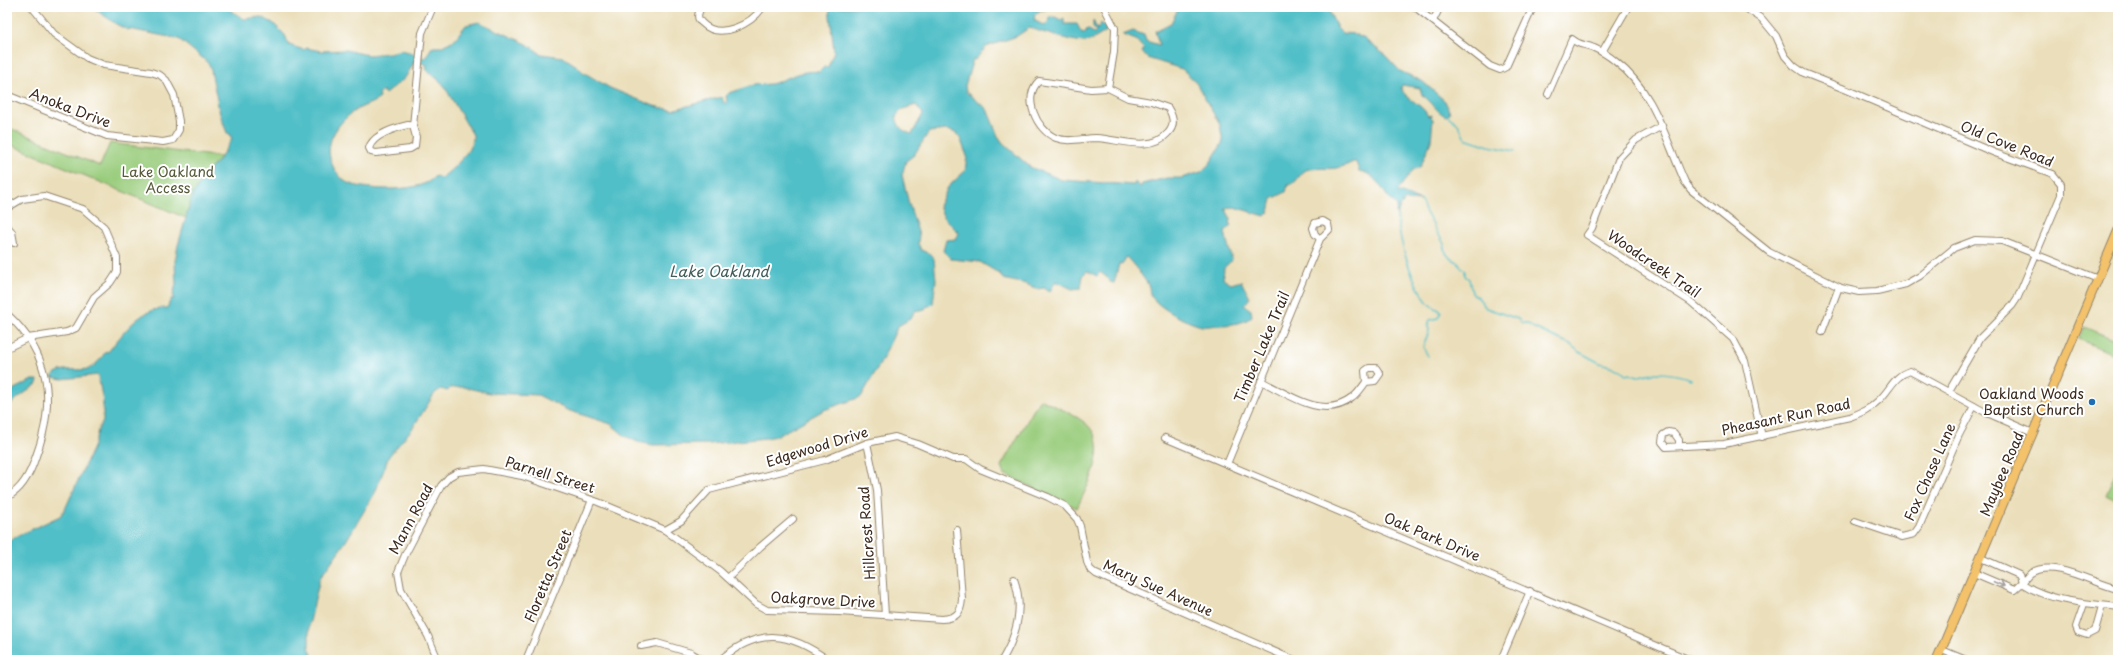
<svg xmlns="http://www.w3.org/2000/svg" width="2125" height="667" viewBox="0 0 2125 667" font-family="'Playpen Sans',sans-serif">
<rect width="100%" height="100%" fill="#fff"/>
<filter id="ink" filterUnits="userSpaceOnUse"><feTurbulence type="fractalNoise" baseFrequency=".025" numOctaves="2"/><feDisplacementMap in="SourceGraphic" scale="8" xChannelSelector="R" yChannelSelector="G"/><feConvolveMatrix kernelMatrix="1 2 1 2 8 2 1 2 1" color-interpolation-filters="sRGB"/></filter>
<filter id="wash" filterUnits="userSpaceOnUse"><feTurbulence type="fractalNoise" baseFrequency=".012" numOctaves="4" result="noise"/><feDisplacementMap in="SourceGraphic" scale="16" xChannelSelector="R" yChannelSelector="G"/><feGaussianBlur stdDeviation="0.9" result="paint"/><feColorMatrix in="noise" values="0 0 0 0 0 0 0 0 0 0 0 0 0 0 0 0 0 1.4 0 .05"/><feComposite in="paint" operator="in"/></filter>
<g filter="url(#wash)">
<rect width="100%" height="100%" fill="#ebdfbb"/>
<g fill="#99cc7c" stroke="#6a7b4d">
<polygon points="7,127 100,166 110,143 221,157 205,176 190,203 186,218 7,143"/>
<polygon points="2084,327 2118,341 2118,356 2078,339"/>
<path d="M1040,399C1054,406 1072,413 1084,422C1113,444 1088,484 1077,508L1004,474L1001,466Z"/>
<polygon points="2118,466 2118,501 2106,495"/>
</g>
<g fill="#51bfc8" stroke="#467473" fill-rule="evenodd">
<path d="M92,7H225L244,19L261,17L273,23L285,35L289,45L304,50L306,48L321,51L345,50L368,55L389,53L401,50L413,53L417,57L425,58L432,47H440L454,40L466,25L479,22L527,44L541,54L563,57L577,66L583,72L610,88L654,106L672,110L722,97L724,103H727L726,96L729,93C737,91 745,87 753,85C760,84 769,85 775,83C788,78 804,69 819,72L824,67H828L834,51L829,7H1050L1044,10H1041L1035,14L1034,20L1043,25L1048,23L1049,17H1055L1061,20L1064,18V24H1077L1081,32L1085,33L1087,29L1094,33L1096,31L1093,28V20L1097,30L1101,23L1108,30C1103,33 1090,43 1083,42C1066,40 1043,32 1029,28L1017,36L986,47L975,60L973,59L965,86L966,92L987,109L998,136L1003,143L1030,167L1062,180L1134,185L1135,182L1140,187L1142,184L1167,178H1182L1201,172L1210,163L1223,142L1220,125L1195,81L1182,69L1147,58L1142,52L1144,49L1136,40L1123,35L1133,31L1144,35L1146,41L1159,45L1155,31L1171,23L1179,7H1326L1329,11L1337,28L1342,33L1354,34L1363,38L1385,55L1400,71L1422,81L1445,101L1450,113L1446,116C1436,112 1432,101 1422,95L1420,88L1402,85L1401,88C1406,100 1422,103 1428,116L1432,115L1431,118L1433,119L1431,141L1421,166L1413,170L1397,191L1421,201L1406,200L1400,206L1397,216L1396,214L1397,205C1394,202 1390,200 1388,197C1380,186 1374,173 1359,171L1356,162H1353C1334,172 1329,167 1310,169C1299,170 1298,185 1288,185L1286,192L1272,199L1269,212L1265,216L1234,207L1225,208L1231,219L1229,222L1231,226C1229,228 1226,229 1225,232C1225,234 1231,256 1232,260L1224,268L1223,279L1231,284L1241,281L1250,298L1244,305L1251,310L1252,316C1246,323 1230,325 1220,325C1215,325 1207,327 1202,326C1188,323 1157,308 1150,294C1149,291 1150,288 1148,285C1145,279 1131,261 1126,257L1122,265L1119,264L1114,283L1110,282L1109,279L1100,272L1097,276L1087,271L1083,275L1081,288L1072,289L1056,281L1050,291L1044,288L1037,289L1026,284L1003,279L1000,274L980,262L951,259L943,251L946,240L956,239L959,233L944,218L939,206L948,187L965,171L967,156L960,138L956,133L947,130L929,132L914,155L906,161L902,175L909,204L919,235L918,243L921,250L930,254L934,259L936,280L933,303L930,306H927L925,309L915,311L910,319L898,326L880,364L861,397L824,410L777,436L766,438L709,444L653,445L638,442L625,436L611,424L567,410L538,395L490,393L463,387L450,388L447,391L441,389L435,393L412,429L389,456L375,493L346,541L320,578L309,626V647L314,660H7V541L60,516L66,507L94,445L99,427L103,422V402L98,375L62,379L52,377C60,364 81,374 92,367C98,363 103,356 106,351L108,352C123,334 140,307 167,308L171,299L175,298L173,296L176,284L175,261L178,245L193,194L205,176L221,157L232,139L229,133H227L220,114L210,66L206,61L179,39L129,29L128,30L116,24ZM415,61L427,65L426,69L443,84L473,135C475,149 451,171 441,178L435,176C424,193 366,191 348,183C343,181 338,174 335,170C323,150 331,132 347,117C358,106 371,105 380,98L379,93L383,91L385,94L405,78ZM916,105L923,114L912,134C901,131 898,126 896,116L903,109Z"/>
<polygon points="32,380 38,380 37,384 14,401 7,410 7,396 14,389"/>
</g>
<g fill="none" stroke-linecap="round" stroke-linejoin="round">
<g stroke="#51bfc8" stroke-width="1.5">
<polyline points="1447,115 1458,124 1465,138 1489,146 1515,151"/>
<path d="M1421,200L1425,211L1444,244L1446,253L1450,258L1458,262L1461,267L1465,270V276L1469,279L1472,293L1477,296L1486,308L1518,319L1522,323H1527L1534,328L1570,344L1579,352L1600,363L1621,369L1626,375L1629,374L1638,377C1651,370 1675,373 1691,379"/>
<path d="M1397,216C1400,243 1411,282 1428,303C1431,307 1437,307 1441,312L1438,318L1430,320L1428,325L1429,331L1423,347L1428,356"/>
</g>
</g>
</g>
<g filter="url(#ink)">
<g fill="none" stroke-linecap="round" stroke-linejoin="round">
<g stroke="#93846c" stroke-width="8">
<g id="minor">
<path d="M701,7C698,14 696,18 702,23C720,41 751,24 763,7"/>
<polyline points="1104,7 1115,28 1114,52 1108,88"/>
<polyline points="1415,7 1490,66 1500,70 1506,67 1533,7"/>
<polyline points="1744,7 1762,19 1776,36 1785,56 1794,66 1804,73 1847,90 1995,153 2053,174 2061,184 2061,195 2018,297 2012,306 1980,338 1949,391"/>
<polyline points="1433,21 1440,7"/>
<polyline points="1602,52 1628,7"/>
<path d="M1039,81L1091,89L1108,88L1128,98L1151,102L1168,108C1173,116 1176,125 1168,133C1151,153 1119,139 1096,138C1083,138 1069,143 1056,138C1036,130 1022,97 1039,81Z"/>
<path d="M1548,94L1572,39C1581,47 1584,43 1594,48C1601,51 1609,56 1615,61C1655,92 1665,138 1685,182L1691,190L1769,252L1841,288L1859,292L1877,291L1906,284L1920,276L1954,248L1975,240L2002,241L2098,279"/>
<polyline points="7,95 107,136 163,142 173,140 179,130 179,121 174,95 166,80 160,75 151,72 104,65 87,58 54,34 32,7"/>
<path d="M408,125L413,126L416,137L415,146L410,149L376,153L371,152L369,148C373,135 395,128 408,125Z"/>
<polyline points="413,126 422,33 433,7"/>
<polyline points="1662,126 1636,140 1619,158 1592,228 1587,235 1691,302 1733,339 1745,361 1762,437"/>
<polyline points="7,208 22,199 44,196 83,209 104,227 117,258 117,272 114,277 110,283 94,297 76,328 67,332 28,338 7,348"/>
<polyline points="7,226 12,232 14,243"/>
<path d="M7,314C51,354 56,402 36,456C31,472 23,489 7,497"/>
<polyline points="1822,332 1839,287"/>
<path d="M1261,381C1288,394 1323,421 1352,398C1358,394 1362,387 1366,382L1375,381L1380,374L1376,368H1369L1365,371L1366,382"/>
<polyline points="1165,438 1690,660"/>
<polyline points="867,443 877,490 885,615"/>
<path d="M1679,445V440L1674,433L1668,432L1663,435L1662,442L1666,447L1724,444L1850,417C1860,413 1870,409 1878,401C1890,391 1893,376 1910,371L1985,412L2033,433"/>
<polyline points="1227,464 1320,239 1329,230 1328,224 1323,221 1315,223 1313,228 1315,234 1320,239"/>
<polyline points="1855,521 1902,537 1914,534 1919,527 1959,435 1974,406"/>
<polyline points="665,530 681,521 709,490 825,460 867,443 895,437 918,444 953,459 966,459 980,469 1048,497 1065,506 1077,519 1080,526 1087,562 1090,569 1096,574 1294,660"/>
<polyline points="1981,558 2019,575 2023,584"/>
<path d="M1974,573L2014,590C2022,584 2026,577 2031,573C2053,558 2096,585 2118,589"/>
<polyline points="728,578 760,547 793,519"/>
<path d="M2023,584C2050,602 2087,603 2118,607"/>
<polyline points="2084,604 2076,627 2078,632 2087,635 2095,631 2102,606"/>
<polyline points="641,646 657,643 691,653 703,660"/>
<polyline points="1942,650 1966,660"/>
<path d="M438,660L428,636L401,589L398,572L405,555L441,486L449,477L458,472L484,469L522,476L598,502L665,530L720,571L756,604L767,610L839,612L942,619C956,618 961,614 962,599L957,530"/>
<polyline points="526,660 592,500"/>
<path d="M720,660C758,627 790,632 828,660"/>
<path d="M1002,660C1017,635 1024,607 1014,579"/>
<polyline points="1501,660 1530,591"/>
</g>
</g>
<g stroke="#93846c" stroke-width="10">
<polyline id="major" points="1937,660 2118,231"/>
</g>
<use href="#minor" stroke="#fff" stroke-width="6"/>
<use href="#major" stroke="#f3c26a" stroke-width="8"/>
</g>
<defs><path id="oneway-shaft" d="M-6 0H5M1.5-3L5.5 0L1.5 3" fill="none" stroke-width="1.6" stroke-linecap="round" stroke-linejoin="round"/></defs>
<use stroke="#a79f9a" href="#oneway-shaft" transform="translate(1999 584) rotate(23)"/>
</g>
<circle fill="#1f6fb2" stroke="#fff" stroke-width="1.5" cx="2092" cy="402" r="4"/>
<g text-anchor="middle" stroke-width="4" stroke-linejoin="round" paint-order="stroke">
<g font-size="14" fill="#3b2a1e" stroke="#fff">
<text transform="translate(70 108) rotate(21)" y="5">Anoka Drive</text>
<text transform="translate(2007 144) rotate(22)" y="5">Old Cove Road</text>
<text transform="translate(1654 264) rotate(34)" y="5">Woodcreek Trail</text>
<text transform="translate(1262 347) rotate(-67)" y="5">Timber Lake Trail</text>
<text transform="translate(1786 417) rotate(-12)" y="5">Pheasant Run Road</text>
<text transform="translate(817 447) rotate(-17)" y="5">Edgewood Drive</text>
<text transform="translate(1930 472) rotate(-66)" y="5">Fox Chase Lane</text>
<text transform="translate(2002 474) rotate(-67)" y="5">Maybee Road</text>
<text transform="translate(550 475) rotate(17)" y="5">Parnell Street</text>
<text transform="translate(411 519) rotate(-62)" y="5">Mann Road</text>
<text transform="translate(867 533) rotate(-94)" y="5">Hillcrest Road</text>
<text transform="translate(1432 537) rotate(23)" y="5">Oak Park Drive</text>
<text transform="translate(548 576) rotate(-67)" y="5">Floretta Street</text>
<text transform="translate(1158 588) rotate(24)" y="5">Mary Sue Avenue</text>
<text transform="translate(823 600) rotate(3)" y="5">Oakgrove Drive</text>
</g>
<g font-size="14" fill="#575b3a" stroke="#fff">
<text x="168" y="177">Lake Oakland<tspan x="168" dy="16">Access</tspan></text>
</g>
<g font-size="14" fill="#3b2a1e" stroke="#fff" text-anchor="end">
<text x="2084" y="399">Oakland Woods<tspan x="2084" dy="16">Baptist Church</tspan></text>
</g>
<g font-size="15" font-style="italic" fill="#435e5a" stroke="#fff">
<text x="719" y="277">Lake Oakland</text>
</g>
</g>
<rect width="2125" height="667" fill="none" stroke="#fff" stroke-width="24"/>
</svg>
